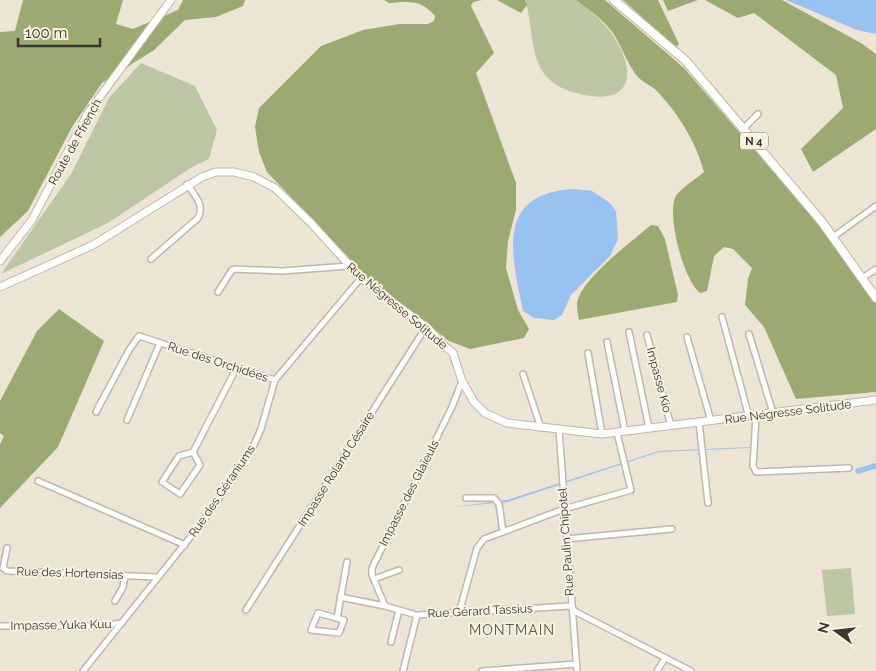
<svg xmlns="http://www.w3.org/2000/svg" width="876" height="671" viewBox="0 0 876 671" font-family="Raleway,sans-serif">
<rect width="100%" height="100%" fill="#eee4d6"/>
<g fill="#bdc7a3">
<path d="M525,0C540,0 560,0 575,0C580,1 586,8 590,11C631,42 653,114 576,93C562,90 546,80 540,67C530,47 532,21 525,0Z"/>
<polygon points="141,63 195,86 217,130 209,159 192,167 108,223 1,274 71,174 109,98"/>
<polygon points="851,568 855,614 827,616 822,570"/>
</g>
<g fill="#9aaa70">
<polygon points="23,0 123,0 116,24 133,29 178,10 183,0 245,0 243,6 216,17 185,20 154,50 102,83 72,127 28,211 0,237 0,32 15,31"/>
<path d="M384,0H482L473,2L471,6L494,53L476,73L516,183V210L508,241L506,268L518,310L529,329L524,338L470,349L449,341L370,280L267,172L259,152L255,127L259,108L321,46L363,30L399,24H428L434,21L435,16C422,0 410,1 389,3Z"/>
<polygon points="497,0 525,0 527,5 521,13"/>
<path d="M576,0H605L684,68L831,239L876,304V392L796,399L764,327L745,305L748,279L752,268L733,249L724,247L714,256L707,291L700,293C684,281 667,217 675,198C679,189 696,179 704,172C696,141 677,112 656,90C650,85 642,82 637,76C627,63 622,47 613,33C603,19 589,10 576,0Z"/>
<polygon points="623,0 658,0 679,44 676,47"/>
<polygon points="663,0 698,0 668,11"/>
<polygon points="705,0 782,0 861,43 876,54 876,129 813,172 801,149 843,108 836,75 754,13 738,18"/>
<path d="M651,225L658,226L665,239L678,295L677,302L579,320C578,315 577,309 577,304C580,279 633,241 651,225Z"/>
<polygon points="59,309 104,341 58,447 0,508 0,444 4,436 0,433 0,401 37,331"/>
</g>
<g fill="#99c1f1">
<polygon points="786,0 876,0 876,34 857,30"/>
<path d="M573,189L592,191L610,203L616,211L618,239L610,256L571,295L562,315L554,320L534,318L523,311C512,256 494,194 573,189Z"/>
<polygon points="751,447 750,448 659,452 507,502 453,507 507,500 659,451"/>
</g>
<g fill="none" stroke-linecap="round" stroke-linejoin="round">
<polyline stroke="#99c1f1" stroke-width="5.5" points="858,471 876,466"/>
<g stroke="#c0b7a9" stroke-width="8">
<g id="street">
<polyline points="743,129 758,114"/>
<polyline points="833,237 876,206"/>
<path d="M151,259L198,218C205,205 195,196 187,184"/>
<polyline points="862,278 876,269"/>
<polyline points="218,292 232,270 235,269 282,271 349,266"/>
<polyline points="722,317 749,417"/>
<polyline points="629,332 649,428"/>
<polyline points="749,334 773,413"/>
<polyline points="647,335 671,426"/>
<polyline points="687,337 711,421"/>
<polyline points="607,342 625,431"/>
<polyline points="588,353 602,434"/>
<polyline points="523,374 541,428"/>
<polyline points="96,412 129,350 139,336 275,380"/>
<polyline points="756,416 753,466 756,472 849,468"/>
<polyline points="127,420 160,343"/>
<polyline points="699,422 708,503"/>
<polyline points="559,430 577,671"/>
<polyline points="193,452 200,465 180,494 162,482 179,456 193,452 237,367"/>
<polyline points="38,481 185,545"/>
<polyline points="466,498 494,498 499,504 503,532"/>
<polyline points="566,539 672,529"/>
<polyline points="7,548 3,568 7,571 157,577"/>
<polyline points="374,579 399,570"/>
<polyline points="340,597 385,606 413,614"/>
<polyline points="115,601 123,587 125,576"/>
<polyline points="385,606 372,575 372,568 452,407 462,381"/>
<polyline points="571,607 576,612 691,671"/>
<polyline points="246,610 426,327"/>
<polygon points="318,613 344,620 339,633 311,630"/>
<polyline points="459,613 477,548 484,539 564,509 631,490 617,433"/>
<polyline points="337,618 347,562"/>
<polyline points="0,626 98,626 122,623"/>
<polyline points="391,642 399,610"/>
<polyline points="83,671 204,520 252,449 261,429 275,380 361,278"/>
<polyline points="403,671 417,615 570,606"/>
<polyline points="482,671 576,664"/>
<polyline points="657,671 665,658"/>
</g>
</g>
<g stroke="#c0b7a9" stroke-width="9">
<g id="secondary">
<polyline points="0,261 32,220 88,113 171,0"/>
<polyline points="0,287 93,245 202,177 216,172 234,172 254,177 275,188 311,223 361,278 426,327 447,348 453,353 462,381 474,402 485,413 507,423 602,434 876,400"/>
</g>
</g>
<g stroke="#c0b7a9" stroke-width="10">
<polyline id="primary" points="614,0 686,61 822,222 876,298"/>
</g>
<use href="#street" stroke="#fff" stroke-width="5"/>
<use href="#secondary" stroke="#fff" stroke-width="7"/>
<use href="#primary" stroke="#fff" stroke-width="8"/>
</g>
<g text-anchor="middle" stroke-width="4" stroke-linejoin="round" paint-order="stroke">
<rect fill="#fbf1e3" stroke="#746e66" stroke-width="1" x="740" y="132.5" width="28" height="17" rx="4"/>
<g font-size="11" font-weight="bold" fill="#3a3631">
<text x="754" y="145">N 4</text>
</g>
<g font-size="12" fill="#3a3631" stroke="#fbf1e3">
<text transform="translate(75 142) rotate(-61)" y="4">Route de Ffrench</text>
<text transform="translate(397 306) rotate(40)" y="4">Rue Négresse Solitude</text>
<text transform="translate(218 362) rotate(18)" y="4">Rue des Orchidées</text>
<text transform="translate(659 380) rotate(75)" y="4">Impasse Kio</text>
<text transform="translate(788 412) rotate(-7)" y="4">Rue Négresse Solitude</text>
<text transform="translate(336 469) rotate(-58)" y="4">Impasse Roland Césaire</text>
<text transform="translate(222 491) rotate(-56)" y="4">Rue des Géraniums</text>
<text transform="translate(409 493) rotate(-63)" y="4">Impasse des Glaïeuls</text>
<text transform="translate(566 542) rotate(-94)" y="4">Rue Paulin Chipotel</text>
<text transform="translate(70 573) rotate(2)" y="4">Rue des Hortensias</text>
<text transform="translate(480 611) rotate(-3)" y="4">Rue Gérard Tassius</text>
<text transform="translate(61 625) rotate(-1)" y="4">Impasse Yuka Kuu</text>
</g>
<g font-size="14" letter-spacing="1" fill="#5c5448" stroke="#fbf1e3">
<text x="512" y="635">MONTMAIN</text>
</g>
</g>
<g transform="translate(836 631) rotate(285)" stroke="#fbf1e3" stroke-width="4" paint-order="stroke">
<path d="M0-4L9 19L0 12L-9 19Z" fill="#3a3631"/>
<text y="-8" font-size="14" font-weight="bold" text-anchor="middle" fill="#3a3631">N</text>
</g>
<path d="M18 38v8h82v-8" fill="none" stroke="#3a3631" stroke-width="2.5"/>
<text x="25" y="38" font-size="15" fill="#3a3631" stroke="#fbf1e3" stroke-width="4" paint-order="stroke">100 m</text>
</svg>
